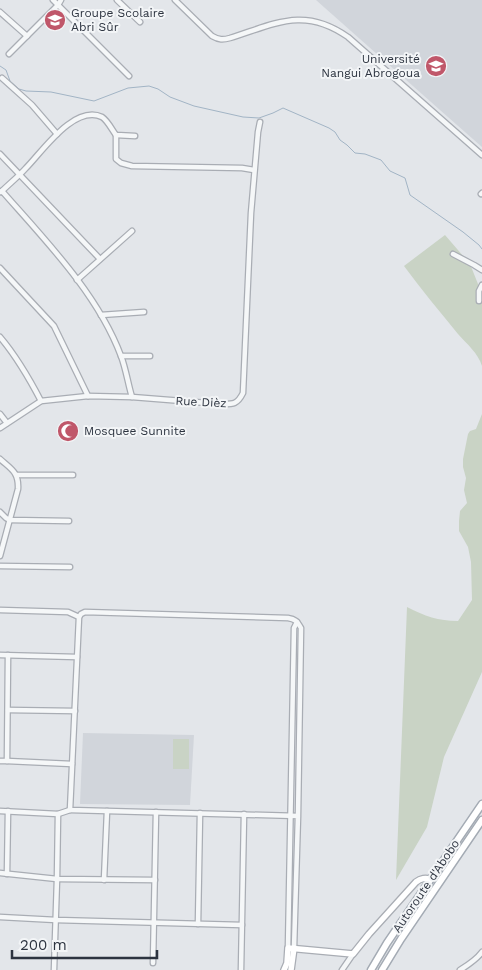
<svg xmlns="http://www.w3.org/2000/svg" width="482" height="970" viewBox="0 0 482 970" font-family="'Work Sans',sans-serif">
<rect width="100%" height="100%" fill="#e3e6ea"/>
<g fill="#d1d5db">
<polygon points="316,0 482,0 482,147 440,110"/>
<polygon points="83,733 194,735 190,805 80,804"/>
</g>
<g fill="#c9d3c5">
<path d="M445,235L470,264L482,294V366C478,353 467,344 458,334C440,312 421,289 404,266Z"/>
<path d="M482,414V672L444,757L427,827L396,880L407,607C425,616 438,621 458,621L472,600L471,562L468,547L459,531V521L460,511L467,503L464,490L466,478L463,467V459L468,434L470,431L476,429Z"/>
<rect x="173" y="739" width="16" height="30"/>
</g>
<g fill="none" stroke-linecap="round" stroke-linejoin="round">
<polyline stroke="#a2b4c5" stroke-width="1" points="0,66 6,70 10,81 19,89 26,91 51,92 94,101 128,88 149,86 158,89 170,97 194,106 243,117 259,118 273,113 283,108 329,128 335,132 340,140 347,145 355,153 365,154 381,160 390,171 405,178 410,195 463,232 479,245 482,249"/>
<g stroke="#a9adb4" stroke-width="7">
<g id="minor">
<polyline points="53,0 129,76"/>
<polyline points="117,0 140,22"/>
<path d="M175,0L212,36C219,40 223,40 230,38C275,24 304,6 348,37L482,155"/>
<polyline points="0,12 27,36"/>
<polyline points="9,54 58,5 61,0"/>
<polyline points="2,78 32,105 57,134"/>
<polyline points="116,135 116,159 121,163 132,166 242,168 254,170"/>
<polyline points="0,154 100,259"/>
<path d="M2,191C45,240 98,294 121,356C126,369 128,384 132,397"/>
<path d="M1,192C9,184 18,177 26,168C42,152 74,104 102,117C108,121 112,130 116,135L135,136"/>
<polyline points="481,194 482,193"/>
<polyline points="453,254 474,265 482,270"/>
<polyline points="0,268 54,326 88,396"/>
<polyline points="77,280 132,231"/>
<polyline points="479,301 479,291 482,285"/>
<polyline points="101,315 144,312"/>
<path d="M0,337C17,357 29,378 41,401"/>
<polyline points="121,356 150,356"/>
<polyline points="0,414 7,423"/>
<path d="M0,428L41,401L88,396L132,397L220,404C233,404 237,405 243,393L251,213L258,132L260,122"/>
<path d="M0,459C11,469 19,472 18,489L0,556"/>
<polyline points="17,475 73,475"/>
<polyline points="0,512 6,518 10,520 69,521"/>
<polyline points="0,566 70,567"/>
<polyline points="0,610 68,612 79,617"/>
<polyline points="0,655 77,657"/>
<polyline points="8,710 75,711"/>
<polyline points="0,761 7,761 8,655"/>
<polyline points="7,761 72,764"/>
<polyline points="0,811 58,814 70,810"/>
<polyline points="0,873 57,879 155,880"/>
<polyline points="7,874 8,811"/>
<polyline points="104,880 107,811"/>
<polyline points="0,917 56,920 242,925"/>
<polyline points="198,924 200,813"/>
<polyline points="288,948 294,628 297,622"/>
<path d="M294,948L298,816L301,628C297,621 295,619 288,618L85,612L81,614L79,617L70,810L298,816"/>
<polyline points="153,963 156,812"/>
<polyline points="54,970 57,879 58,814"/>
<polyline points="241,970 244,814"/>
<polyline points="342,970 353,954"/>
<path d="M460,970C468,965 477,959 482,952"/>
</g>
</g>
<g stroke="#a9adb4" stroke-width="8">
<g id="secondary">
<path d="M284,970L287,963L288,948L353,954L369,934L416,882C421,878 425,878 431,879"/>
<polyline points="291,970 294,948"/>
</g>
</g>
<g stroke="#a4abb4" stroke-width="9">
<g id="primary">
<polyline points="371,970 387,943 482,804"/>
<polyline points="382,970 401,939 482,820"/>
</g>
</g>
<use href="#minor" stroke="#f5f7f8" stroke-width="4.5"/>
<use href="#secondary" stroke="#fff" stroke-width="5.5"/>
<use href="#primary" stroke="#fff" stroke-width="6"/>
</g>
<defs>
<g id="school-disc" transform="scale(1.125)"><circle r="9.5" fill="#c0576a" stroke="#f3f5f7"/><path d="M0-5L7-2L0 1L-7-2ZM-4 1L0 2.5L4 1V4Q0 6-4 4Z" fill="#fff"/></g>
<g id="university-disc" transform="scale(1.125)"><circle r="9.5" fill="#c0576a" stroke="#f3f5f7"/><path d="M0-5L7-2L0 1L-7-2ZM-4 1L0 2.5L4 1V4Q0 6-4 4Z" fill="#fff"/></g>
<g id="mosque-disc" transform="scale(1.125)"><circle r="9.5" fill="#c0576a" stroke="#f3f5f7"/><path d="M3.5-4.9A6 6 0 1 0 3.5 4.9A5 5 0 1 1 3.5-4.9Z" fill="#fff"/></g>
</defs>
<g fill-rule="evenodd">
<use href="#school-disc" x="55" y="20"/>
<use href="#university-disc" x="436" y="66"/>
<use href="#mosque-disc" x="68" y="431"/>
</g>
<g text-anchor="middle" stroke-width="4" stroke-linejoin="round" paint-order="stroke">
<g font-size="12" fill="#2d3440" stroke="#f3f5f7" text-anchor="start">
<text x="71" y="17">Groupe Scolaire<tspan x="71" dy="14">Abri Sûr</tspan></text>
<text x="420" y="63" text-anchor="end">Université<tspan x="420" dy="14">Nangui Abrogoua</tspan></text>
<text x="84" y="435">Mosquee Sunnite</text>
</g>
<g font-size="12" fill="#2d3440" stroke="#f3f5f7">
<text transform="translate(201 402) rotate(3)" y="4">Rue Dièz</text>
<text transform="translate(426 886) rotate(-56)" y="4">Autoroute d'Abobo</text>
</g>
</g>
<path d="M12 950v8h145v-8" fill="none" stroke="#2d3440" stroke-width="2.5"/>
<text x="20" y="950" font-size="15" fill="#2d3440" stroke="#f3f5f7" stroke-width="4" paint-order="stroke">200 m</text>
</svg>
